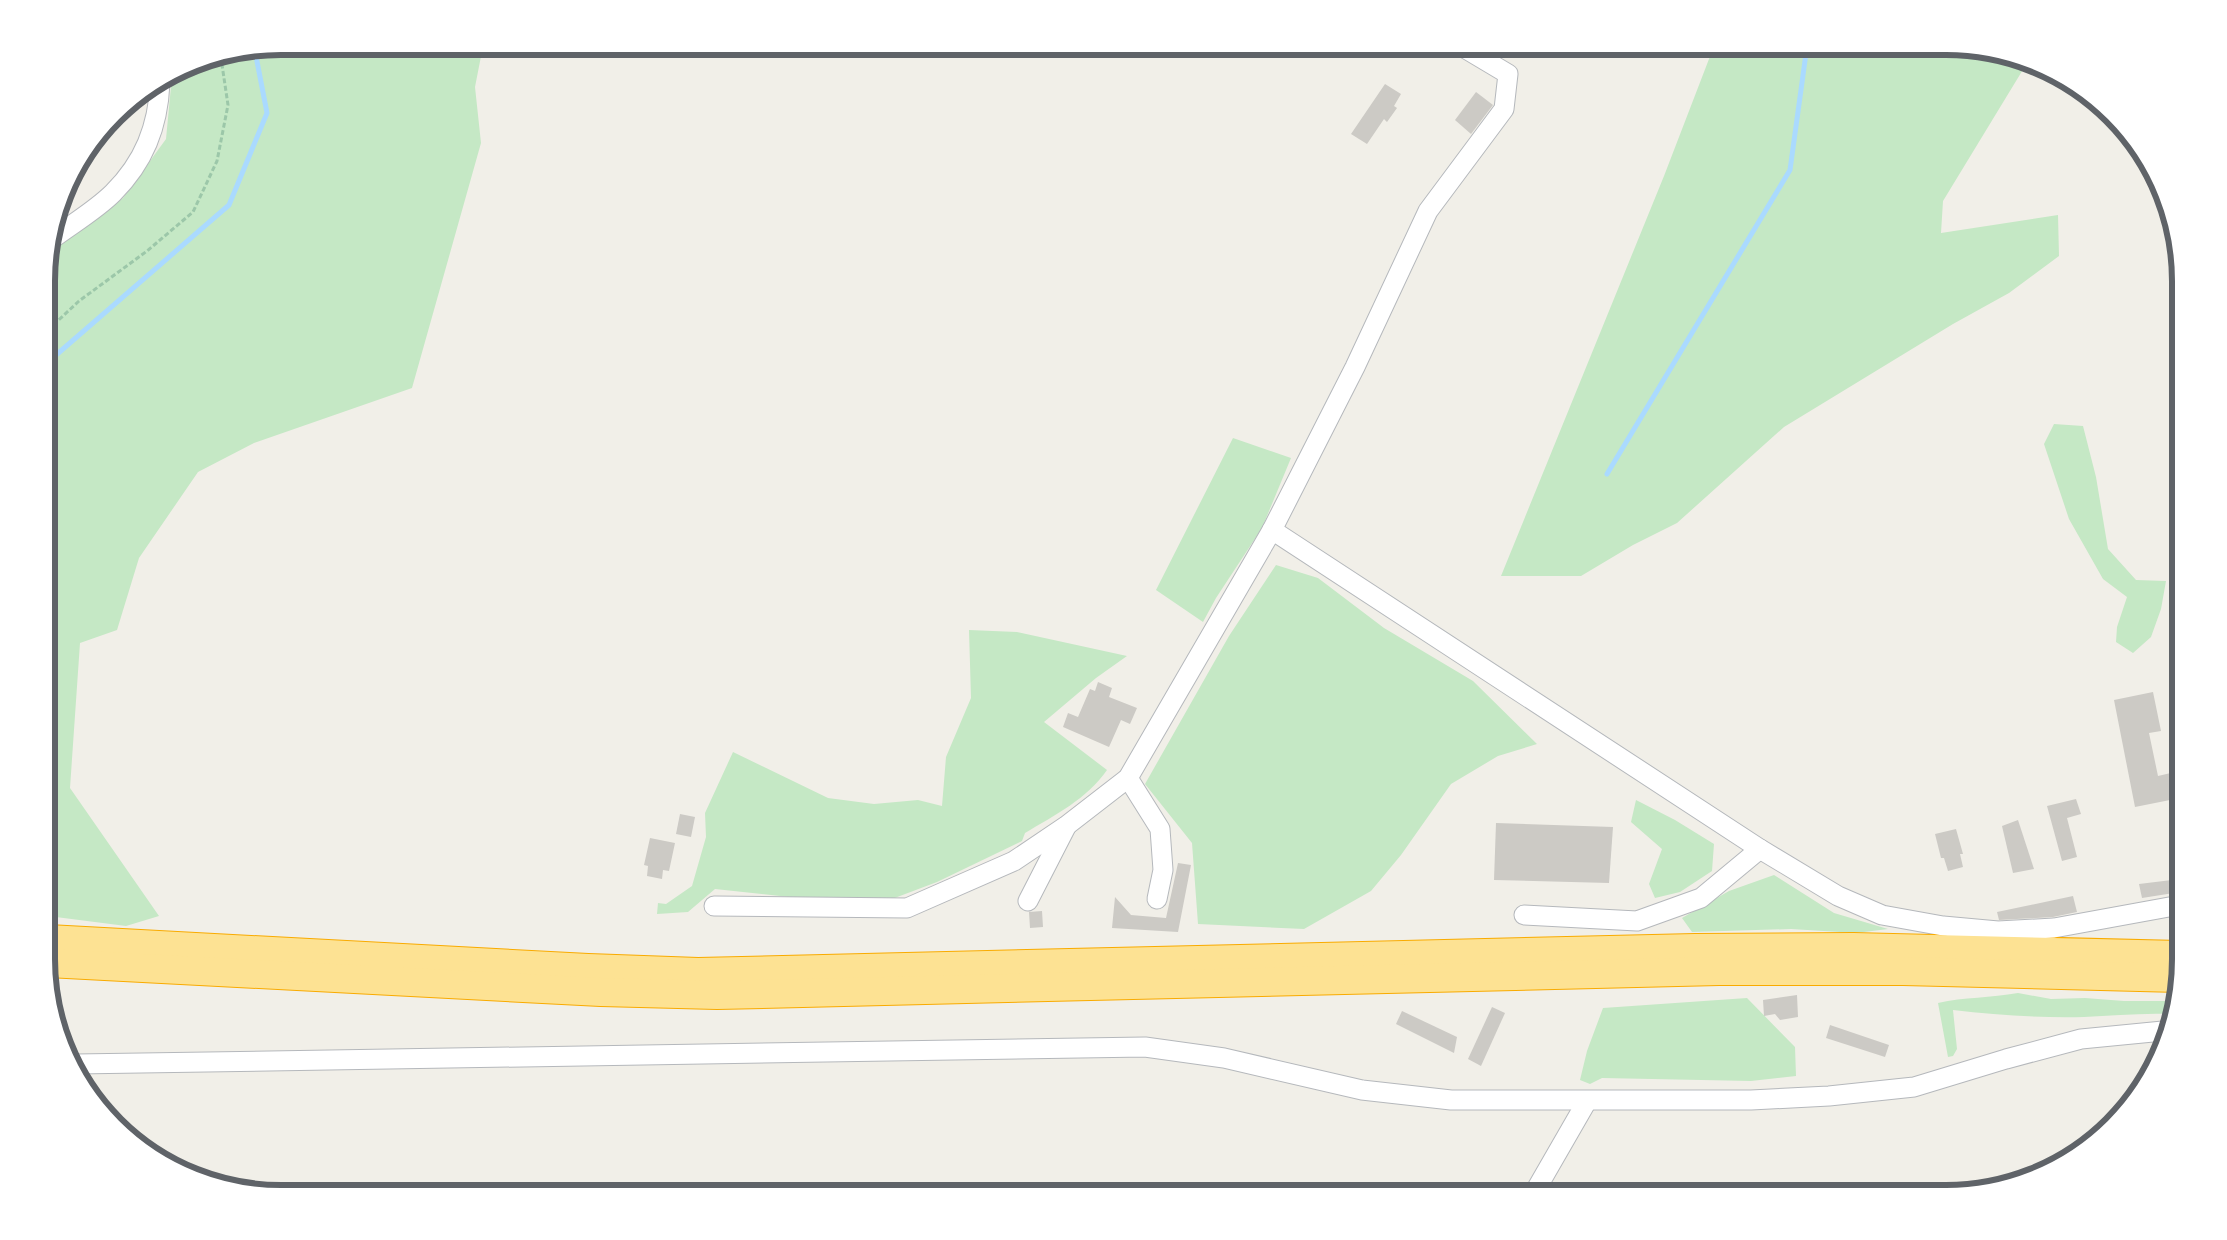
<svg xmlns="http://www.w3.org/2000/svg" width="2227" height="1240" viewBox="0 0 2227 1240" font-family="'Nunito Sans',sans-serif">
<rect width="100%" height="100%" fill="#f1efe8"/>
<g fill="#c5e8c5">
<polygon points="281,46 483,46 475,87 481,143 412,388 254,443 198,472 139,558 117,630 80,643 70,788 159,916 126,926 48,916 48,253 123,198 166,139 172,76 191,64"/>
<polygon points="1714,46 1946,46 2007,54 2027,63 1943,201 1941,233 2058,215 2059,256 2009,293 1953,324 1784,427 1677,523 1633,545 1581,576 1501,576 1664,176"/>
<polygon points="2054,424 2083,426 2096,477 2108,549 2136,580 2166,581 2161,609 2151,637 2133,653 2116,642 2117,627 2127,597 2103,579 2069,519 2044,444"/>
<polygon points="1233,438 1291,458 1262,528 1216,598 1203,622 1156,590"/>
<polygon points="1276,565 1318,578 1384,628 1473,681 1537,744 1498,756 1451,784 1401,855 1371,891 1304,929 1198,924 1192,843 1145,784 1229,636"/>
<path d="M969,630L1017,632L1127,656L1096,678L1044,722L1107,770C1087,799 1055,815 1025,833L1022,841L937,882L892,899H807L715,889L688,912L657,914L658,903L666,904L692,886L706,837L705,813L733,752L828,798L874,804L918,800L942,806L946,757L971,698Z"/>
<polygon points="1636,800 1675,820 1714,844 1712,871 1680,892 1655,898 1649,884 1662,849 1631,822"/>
<polygon points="1774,875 1834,913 1888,929 1856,933 1791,929 1692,932 1682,918 1729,891"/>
<path d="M2018,993L2051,999L2085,998L2124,1001H2172L2168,1014C2140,1013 2112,1016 2084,1017C2040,1018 1996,1015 1953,1010L1957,1049L1953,1056L1948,1057L1938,1003C1964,997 1991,998 2018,993Z"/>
<polygon points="1747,998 1795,1047 1796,1076 1751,1081 1602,1078 1590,1084 1580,1080 1587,1051 1603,1008"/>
</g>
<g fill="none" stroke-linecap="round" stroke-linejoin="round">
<g stroke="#aadaff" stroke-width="5">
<polyline points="48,362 229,205 267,113 255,51"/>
<polyline points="1607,474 1790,170 1807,46"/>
</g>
</g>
<g fill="#cccac5">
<polygon points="1385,84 1401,94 1394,106 1397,108 1387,122 1384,119 1367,144 1351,134"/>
<polygon points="1476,92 1493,105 1471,134 1455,120"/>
<polygon points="1098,682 1112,688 1109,697 1137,708 1130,724 1121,720 1109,747 1063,727 1068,713 1078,717 1090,689 1095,691"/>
<polygon points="2153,692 2161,731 2149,733 2158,776 2175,772 2180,798 2135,807 2114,700"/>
<polygon points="2076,799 2081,814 2067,818 2077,857 2062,861 2047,806"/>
<polygon points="680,814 695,817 691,837 676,834"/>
<polygon points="2018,820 2034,869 2013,873 2002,826"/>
<polygon points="1496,823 1613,827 1609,883 1494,880"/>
<polygon points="1956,829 1963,854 1960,854 1963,867 1948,871 1944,858 1941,858 1935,834"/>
<polygon points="650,838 675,843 669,871 663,870 662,879 647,876 648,866 644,865"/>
<polygon points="1178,863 1191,865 1178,932 1112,928 1115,897 1131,915 1166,918"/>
<polygon points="2180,879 2180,892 2142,898 2139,884"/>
<polygon points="2073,896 2077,912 2053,917 1999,920 1997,912"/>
<polygon points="1042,911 1043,927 1030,928 1029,912"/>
<polygon points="1797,995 1798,1017 1780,1020 1775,1014 1764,1016 1763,1000"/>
<polygon points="1492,1007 1505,1013 1481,1066 1468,1059"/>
<polygon points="1402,1011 1457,1037 1454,1053 1396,1024"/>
<polygon points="1830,1025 1889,1045 1885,1057 1826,1038"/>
</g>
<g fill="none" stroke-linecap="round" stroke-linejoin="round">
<g stroke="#b5b8bc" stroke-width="21">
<g id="minor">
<path d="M52,239C72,224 96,210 113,193C144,162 158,127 160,83"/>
<polyline points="1272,530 1760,849 1838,896 1882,915 1943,926 1998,931 2054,928 2180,905"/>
<polyline points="1128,778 1160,829 1163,870 1157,899"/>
<polyline points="1028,901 1066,827"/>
<polyline points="714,906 907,908 1014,861 1066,826 1128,778 1272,530 1355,367 1428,211 1504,109 1508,74 1461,46"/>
<polyline points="1524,915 1637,921 1701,898 1760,849"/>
<polyline points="76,1064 1145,1047 1224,1058 1362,1090 1451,1100 1751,1100 1829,1096 1914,1087 2006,1059 2081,1039 2163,1031"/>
<polyline points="1534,1193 1587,1101"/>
</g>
</g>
<g stroke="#f9ab00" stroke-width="30">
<g id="highway">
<polyline points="48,939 588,968 698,972 1695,948 1853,947 2180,955"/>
<polyline points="48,963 601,992 717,995 1719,971 1903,971 2179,978"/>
</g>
</g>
<polyline stroke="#9cc7a9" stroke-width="3" stroke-dasharray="5 2.5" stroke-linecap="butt" points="48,330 79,301 147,251 193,212 217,161 228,105 221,58"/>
<use href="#minor" stroke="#fff" stroke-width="19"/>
<use href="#highway" stroke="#fde293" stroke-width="28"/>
</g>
<path d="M0 0H2227V1240H0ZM281 55H1946A226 226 0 0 1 2172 281V959A226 226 0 0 1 1946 1185H281A226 226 0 0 1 55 959V281A226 226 0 0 1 281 55Z" fill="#fff" fill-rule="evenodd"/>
<path fill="none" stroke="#5f6368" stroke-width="6" d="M281 55H1946A226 226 0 0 1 2172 281V959A226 226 0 0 1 1946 1185H281A226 226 0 0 1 55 959V281A226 226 0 0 1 281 55Z"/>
</svg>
